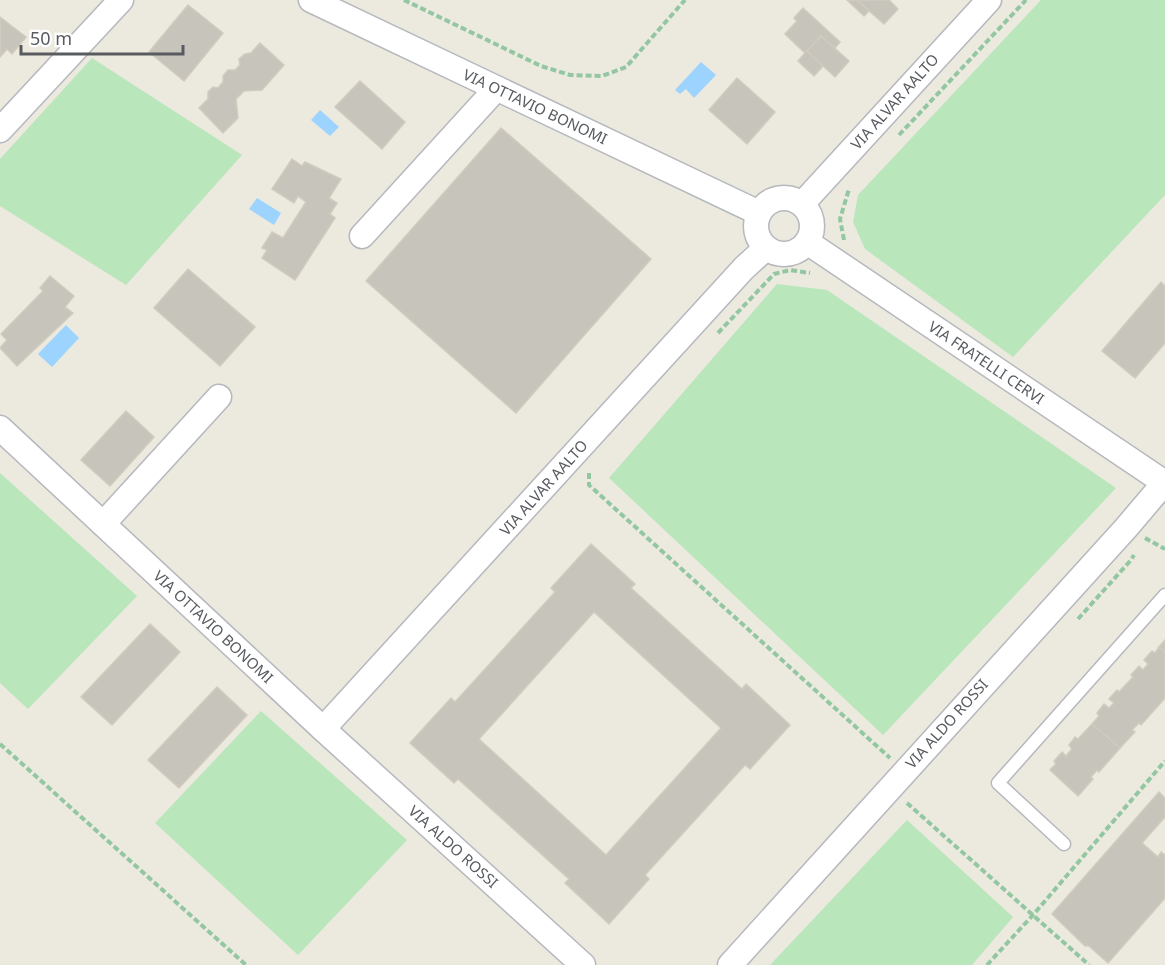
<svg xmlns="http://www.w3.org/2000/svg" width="1165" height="965" viewBox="0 0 1165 965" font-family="'Noto Sans',sans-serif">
<rect width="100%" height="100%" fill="#ece9df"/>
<g fill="#b9e6ba">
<polygon points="1041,0 1165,0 1165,195 1013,357 865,249 853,222 858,195"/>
<polygon points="92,58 242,155 126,285 0,206 0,159"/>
<polygon points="777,284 827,290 1116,488 883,735 609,478"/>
<polygon points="0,473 137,596 28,709 0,683"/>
<polygon points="261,711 407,840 298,955 155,823"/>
<polygon points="907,820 1013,917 972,965 770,965"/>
</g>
<g fill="#9cd3ff">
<polygon points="701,62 716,75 694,98 686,89 680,94 675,90"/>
<polygon points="320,110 339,127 330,136 311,120"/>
<polygon points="257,198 281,213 274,225 249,209"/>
<polygon points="66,325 79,338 52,367 38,354"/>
</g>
<g fill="#c7c4bc" stroke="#d1cbbd" stroke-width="1.5" fill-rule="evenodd">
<polygon points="847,0 857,0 869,11 864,16"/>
<polygon points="857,0 889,0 898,9 884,24"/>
<polygon points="188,5 223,33 184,81 149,52"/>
<polygon points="803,8 840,42 835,48 821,36 807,51 823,66 814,76 798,61 805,53 785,34 797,21 794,18"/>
<polygon points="0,17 26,37 12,54 7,49 0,57"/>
<polygon points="821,36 849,61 835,77 807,51"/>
<polygon points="260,43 284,65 262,90 244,91 236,99 238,118 223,133 199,108 208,99 208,92 213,87 218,88 223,82 223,76 228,70 235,70 240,65 239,59 245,54 251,53"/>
<polygon points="737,78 775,112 747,144 709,110"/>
<polygon points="360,81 405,122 382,149 335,107"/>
<polygon points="501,128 651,259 516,413 366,281"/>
<polygon points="292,159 302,166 305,162 341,179 329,198 337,203 330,214 335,218 295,280 262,258 267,250 262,248 272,232 283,238 306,202 298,196 294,203 272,189"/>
<polygon points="188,269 255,327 220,366 154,308"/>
<polygon points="50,276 74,296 65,307 73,313 17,366 0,348 7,340 1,334 43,291 40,288"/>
<polygon points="1161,282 1165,286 1165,343 1135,378 1102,351"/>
<polygon points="126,411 154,437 110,486 81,460"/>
<path d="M591,544L635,584L631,588L742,689L746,684L790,725L750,769L745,765L645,875L649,879L609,924L565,883L569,879L458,779L454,783L410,743L451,698L455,702L555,592L551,588ZM594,612L721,728L606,855L479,739Z"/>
<polygon points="150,624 180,652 112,725 81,697"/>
<polygon points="1165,640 1165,652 1159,647"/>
<polygon points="1159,647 1165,652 1165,698 1141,725 1139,723 1132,730 1135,732 1120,748 1092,724 1099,716 1097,713 1104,704 1109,708 1114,703 1109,699 1117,690 1119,692 1133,677 1131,675 1139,666 1143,670 1148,664 1144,660 1152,651 1155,653"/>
<polygon points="217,687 247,715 179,788 148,760"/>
<polygon points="1092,724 1120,748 1099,772 1097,770 1091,777 1093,779 1078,796 1050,770 1056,764 1054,761 1062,752 1066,756 1072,749 1069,745 1075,737 1078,739"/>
<polygon points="1159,792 1165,798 1165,817 1142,843 1158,857 1161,852 1165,855 1165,898 1108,963 1089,946 1085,946 1052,914"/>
</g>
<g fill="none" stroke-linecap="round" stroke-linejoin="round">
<g stroke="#b5b8bd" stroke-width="15">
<polyline id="lane" points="1064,844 998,783 1165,595"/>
</g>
<g stroke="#b5b8bd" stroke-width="27">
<g id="street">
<polyline points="311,0 759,213"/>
<polyline points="0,130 121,0"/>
<circle cx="784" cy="226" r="28"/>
<polyline points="802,204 989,0"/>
<polyline points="362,236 496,89"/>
<polyline points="807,242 1165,483"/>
<polyline points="0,428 323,729 583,965"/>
<polyline points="103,524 219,397"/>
<polyline points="323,729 744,268 766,248"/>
<polyline points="730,965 1126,528 1165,482"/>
</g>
</g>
<g stroke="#92c7a2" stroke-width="4" stroke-dasharray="6 3" stroke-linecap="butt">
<polyline points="404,0 541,66 570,75 602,76 626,67 685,0"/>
<polyline points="899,135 1026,0"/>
<polyline points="844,240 840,219 849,189"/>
<polyline points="718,333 774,274 790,270 810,273"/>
<polyline points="589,473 589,485 890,758"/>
<polyline points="1145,538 1165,549"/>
<polyline points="1078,619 1131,560 1134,555"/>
<polyline points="0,744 246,965"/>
<polyline points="907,803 1089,965"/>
<polyline points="987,965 1033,915 1165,761"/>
</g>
<use href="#lane" stroke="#fff" stroke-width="12"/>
<use href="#street" stroke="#fff" stroke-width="24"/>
</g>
<g text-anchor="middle" stroke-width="4.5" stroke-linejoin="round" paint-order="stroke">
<g font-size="15" fill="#585c61" stroke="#fff">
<text transform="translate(895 102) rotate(-48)" y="5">VIA ALVAR AALTO</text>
<text transform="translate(535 107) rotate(25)" y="5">VIA OTTAVIO BONOMI</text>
<text transform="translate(986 363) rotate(34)" y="5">VIA FRATELLI CERVI</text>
<text transform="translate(544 488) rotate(-48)" y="5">VIA ALVAR AALTO</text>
<text transform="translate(213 627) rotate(43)" y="5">VIA OTTAVIO BONOMI</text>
<text transform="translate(947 724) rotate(-48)" y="5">VIA ALDO ROSSI</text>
<text transform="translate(453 847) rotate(42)" y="5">VIA ALDO ROSSI</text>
</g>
</g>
<path d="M21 45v9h162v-9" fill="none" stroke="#585c61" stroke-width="3"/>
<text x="30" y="45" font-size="18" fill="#585c61" stroke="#ffffff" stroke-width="4.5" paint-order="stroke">50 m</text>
</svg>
